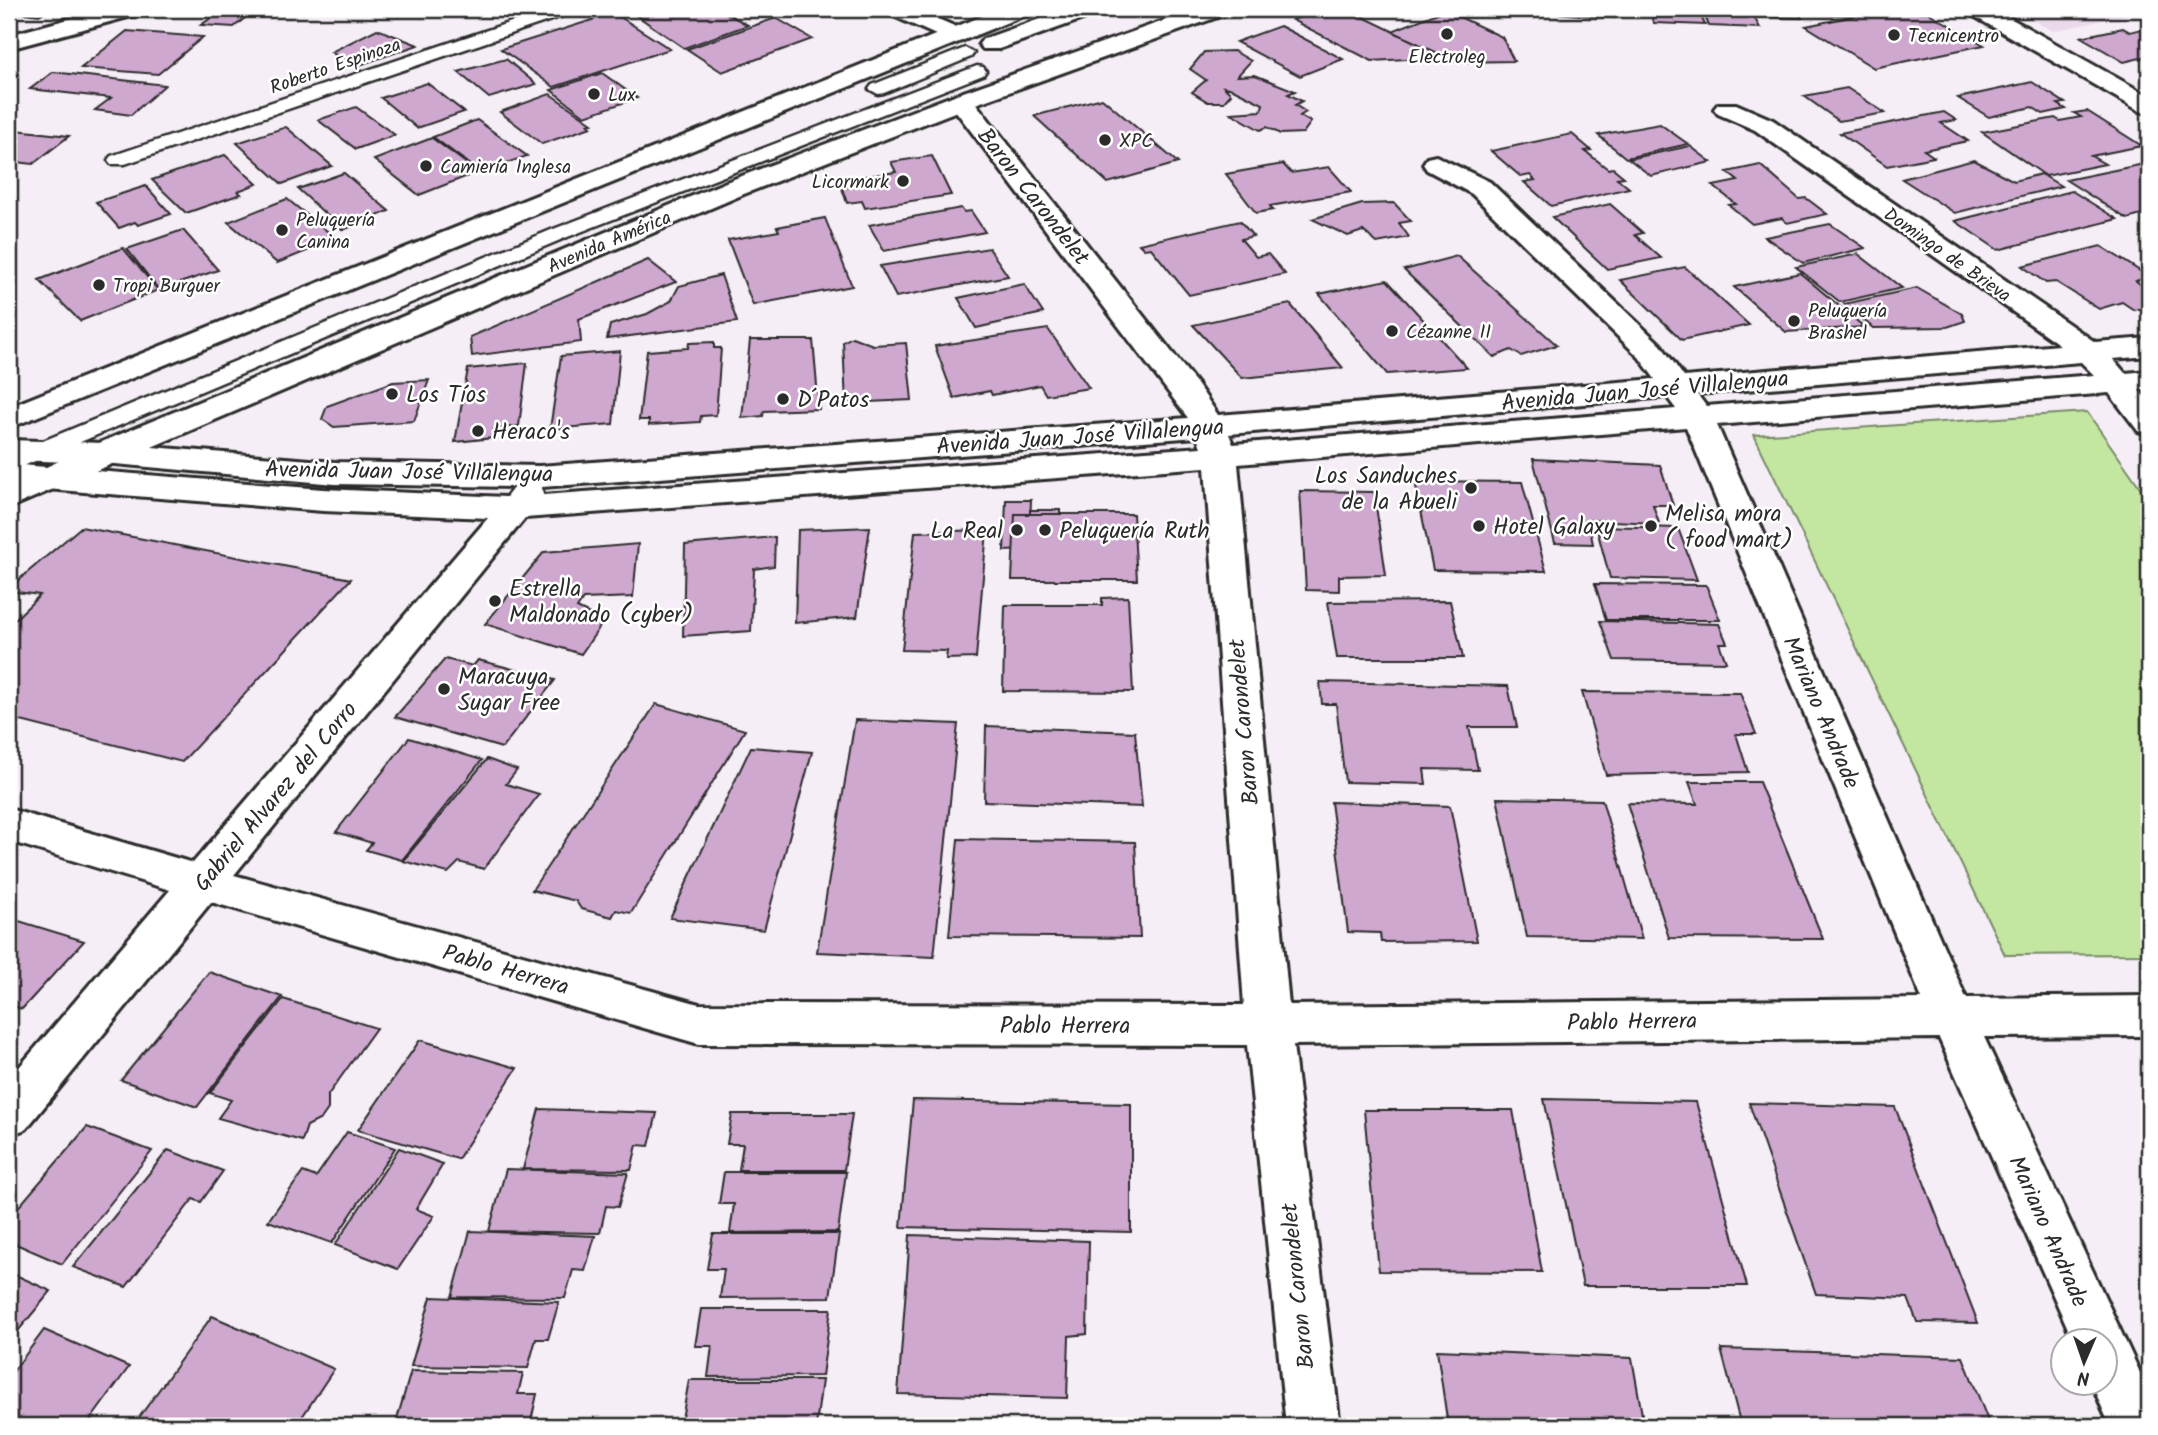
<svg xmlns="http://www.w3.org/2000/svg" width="2158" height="1435" viewBox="0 0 2158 1435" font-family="Kalam,sans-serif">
<rect width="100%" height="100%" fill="#f5eef6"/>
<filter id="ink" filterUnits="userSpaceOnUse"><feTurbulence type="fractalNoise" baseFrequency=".0143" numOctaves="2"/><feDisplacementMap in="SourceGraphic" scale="14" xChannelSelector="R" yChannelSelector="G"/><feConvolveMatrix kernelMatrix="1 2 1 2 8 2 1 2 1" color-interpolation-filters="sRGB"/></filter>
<g filter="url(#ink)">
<polygon fill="#ead9eb" points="2012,9 2149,9 2149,10 2053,31"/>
<polygon fill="#c3e7a1" stroke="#778966" stroke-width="2" points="2087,412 2149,500 2149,954 2005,955 1754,435"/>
<g fill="#cfa8d0" stroke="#2b2b2b" stroke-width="2">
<polygon points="9,9 49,9 39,15 9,11"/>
<polygon points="224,9 256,9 234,27 201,25"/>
<polygon points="627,9 719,9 748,25 684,48"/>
<polygon points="1323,9 1347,9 1438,53 1424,58 1372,61 1292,20"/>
<polygon points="1532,9 1614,9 1615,18 1532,11"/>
<polygon points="1650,9 1699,9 1700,13 1651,11"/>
<polygon points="1748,9 1797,9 1802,18 1752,16"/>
<polygon points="1800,9 1849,9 1853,16 1802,14"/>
<polygon points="1445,10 1502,37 1514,61 1456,62 1392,31"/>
<polygon points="1650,12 1700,14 1705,25 1654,23"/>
<polygon points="1927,12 1984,45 1874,68 1806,26 1864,14"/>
<polygon points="614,13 670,49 554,87 501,49"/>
<polygon points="1704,14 1754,17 1760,28 1709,26"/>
<polygon points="776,18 812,39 722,72 687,49"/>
<polygon points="1280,26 1343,59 1300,76 1236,42"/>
<polygon points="2149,27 2149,56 2124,62 2081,37 2123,28 2130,32"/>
<polygon points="377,29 418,45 354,67 331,52"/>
<polygon points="127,31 203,37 158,74 81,68"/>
<polygon points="1234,51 1251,61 1237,76 1255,75 1295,91 1288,94 1302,101 1295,105 1306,112 1300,116 1311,122 1303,133 1280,134 1267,127 1260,130 1231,113 1261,111 1263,104 1233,89 1224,87 1231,94 1224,102 1208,102 1192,92 1206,80 1190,69 1204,52"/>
<polygon points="506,59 536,84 489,98 458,72"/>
<polygon points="53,72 165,85 131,115 95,110 111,98 30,89"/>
<polygon points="602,73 637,98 585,116 551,90"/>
<polygon points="2032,82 2065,103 2058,104 2066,109 2043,114 2032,107 1989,117 1958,98"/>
<polygon points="427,83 464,112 417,128 381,98"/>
<polygon points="1847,88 1885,113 1839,121 1804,96"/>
<polygon points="550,94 592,123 588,124 591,127 542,144 500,112"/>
<polygon points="1102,98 1178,163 1108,183 1034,116"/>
<polygon points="356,107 395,135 356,149 318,120"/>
<polygon points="2087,111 2142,146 2091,156 2105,164 2046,176 1982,132 2055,118 2060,121 2081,117 2074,113"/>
<polygon points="1944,112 1956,120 1941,123 1968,141 1924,150 1934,157 1887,166 1840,133"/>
<polygon points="477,120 527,156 480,172 433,137"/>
<polygon points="1660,124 1688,144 1626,158 1598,135"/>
<polygon points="286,127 332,166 282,184 237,143"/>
<polygon points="16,130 69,136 33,164 9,161 9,135"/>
<polygon points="1572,134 1591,150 1585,151 1608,169 1613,168 1624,177 1617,178 1629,188 1551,206 1524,182 1535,180 1530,175 1521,177 1491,151"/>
<polygon points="432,138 478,172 419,195 374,160"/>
<polygon points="1690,146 1711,162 1651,176 1629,159"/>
<polygon points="225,155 257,184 238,191 241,194 186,213 152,180"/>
<polygon points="932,156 951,195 865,208 862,201 847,203 842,188 864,185 860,177 896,172 891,162"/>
<polygon points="1974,160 2014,181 2041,174 2061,186 1955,213 1902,179"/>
<polygon points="2149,163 2149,213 2127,219 2066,180"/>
<polygon points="1283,164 1291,173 1329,167 1351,192 1270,206 1273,210 1256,213 1226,174"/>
<polygon points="1760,165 1799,199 1806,198 1827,214 1787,223 1782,218 1752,224 1729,205 1736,204 1713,186 1738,181 1727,172"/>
<polygon points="344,173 389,211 343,230 298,189"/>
<polygon points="146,186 171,214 138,225 135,222 119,228 96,202"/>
<polygon points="2072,191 2117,219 1998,250 1955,221"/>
<polygon points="287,199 337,239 277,263 228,222"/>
<polygon points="1394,203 1411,221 1399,223 1409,237 1377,243 1363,231 1348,236 1312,219 1362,204"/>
<polygon points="1610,204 1643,233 1635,235 1661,258 1607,269 1552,217"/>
<polygon points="961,208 964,212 971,211 985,232 884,251 869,225"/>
<polygon points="825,218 852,286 753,305 728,240 779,231 777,227"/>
<polygon points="1240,221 1253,236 1241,239 1256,257 1268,254 1285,274 1189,295 1151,248 1144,249 1139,244"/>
<polygon points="1830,224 1865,248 1803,263 1765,237"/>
<polygon points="183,230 218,270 159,290 127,249"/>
<polygon points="2101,246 2149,277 2136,281 2149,291 2149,307 2134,310 2122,302 2099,309 2056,282 2046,283 2022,266"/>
<polygon points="123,248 158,290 80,321 39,280"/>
<polygon points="989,248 1008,276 896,297 880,266"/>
<polygon points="1858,254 1902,288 1840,302 1796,267"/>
<polygon points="1457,256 1557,345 1521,356 1511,350 1494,357 1404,270"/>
<polygon points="648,260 676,282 579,319 581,342 472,356 470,337"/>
<polygon points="1685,267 1749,325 1682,340 1620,280"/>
<polygon points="1800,273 1864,327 1786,332 1734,287"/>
<polygon points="721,275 737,322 607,339 610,325 647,314 671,301 679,286"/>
<polygon points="1387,280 1467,368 1387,374 1319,294"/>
<polygon points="1024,284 1043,313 976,328 958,298"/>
<polygon points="1917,288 1962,314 1965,321 1947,327 1873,328 1844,304"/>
<polygon points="1290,304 1343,368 1242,378 1193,325"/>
<polygon points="1048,329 1089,388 1046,395 1040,385 992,395 990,391 954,398 935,346"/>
<polygon points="852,337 873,345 906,343 912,400 846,403 843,342"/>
<polygon points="750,340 813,340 819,409 764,411 763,416 742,418"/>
<polygon points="714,342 714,348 721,348 716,415 701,416 700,422 649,425 649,420 639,420 647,351 688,348 689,343"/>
<polygon points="620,351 613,424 550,429 561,356"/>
<polygon points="527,363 519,426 494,429 493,438 455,442 468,369"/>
<polygon points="429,380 414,421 334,427 322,419 327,406 393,382"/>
<polygon points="1533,459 1660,465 1673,505 1653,505 1659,523 1588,520 1593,544 1555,543"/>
<polygon points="1415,481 1522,482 1546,571 1433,570"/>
<polygon points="1300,491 1374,492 1386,575 1339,576 1339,591 1306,590"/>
<polygon points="1006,500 1031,500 1029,550 1004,551"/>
<polygon points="1030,510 1060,510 1060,573 1029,573"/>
<polygon points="1015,514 1133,514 1137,580 1012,580"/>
<polygon points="1596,526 1678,528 1697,580 1610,578"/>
<polygon points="81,527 351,579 182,762 9,718 9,625 40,595 9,591 9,588"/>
<polygon points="870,527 857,617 795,623 798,530"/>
<polygon points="987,530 976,658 946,659 947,651 902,650 915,532"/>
<polygon points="775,537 774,566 754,569 751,631 683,636 685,545"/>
<polygon points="638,544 633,597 583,599 577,608 604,621 581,654 485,624 544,552"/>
<polygon points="1595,584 1706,585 1720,620 1606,620"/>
<polygon points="1128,597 1133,692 1003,691 1005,605 1102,605 1102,598"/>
<polygon points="1450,601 1463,658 1337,658 1328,602"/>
<polygon points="1600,621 1719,624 1727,643 1719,643 1726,662 1614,660"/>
<polygon points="445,659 473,666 478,660 555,680 502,748 395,717"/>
<polygon points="1320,682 1508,686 1517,727 1469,727 1478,770 1424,769 1426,784 1345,782 1336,704 1322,704"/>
<polygon points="1582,692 1740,693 1756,734 1736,734 1748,772 1606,775"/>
<polygon points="656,704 745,730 631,913 616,910 612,917 581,909 576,901 532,890"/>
<polygon points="855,720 958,724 934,957 817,952"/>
<polygon points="986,726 1135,732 1142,807 984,801"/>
<polygon points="409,738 482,760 402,860 366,850 372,843 336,832"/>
<polygon points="751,747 812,752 764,930 670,918"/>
<polygon points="487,759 517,770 506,784 539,794 484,869 459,862 448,873 403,861"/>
<polygon points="1689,782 1759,782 1823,939 1669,938 1627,803 1697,804"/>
<polygon points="1497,798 1602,800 1642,939 1527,937"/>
<polygon points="1331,802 1450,806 1477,941 1381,942 1380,933 1348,932"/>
<polygon points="958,839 1135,842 1140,938 949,936"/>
<polygon points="9,918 84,941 22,1009 9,1005"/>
<polygon points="209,972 282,997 197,1107 121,1080"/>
<polygon points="283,999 376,1028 328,1095 328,1109 321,1119 307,1126 302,1141 218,1118 231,1100 210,1093"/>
<polygon points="420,1040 517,1068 458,1159 358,1130"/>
<polygon points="1544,1099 1696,1102 1747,1286 1583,1286"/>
<polygon points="913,1100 1131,1104 1131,1232 901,1227"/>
<polygon points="1749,1103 1895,1107 1978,1323 1917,1322 1908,1298 1816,1294"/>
<polygon points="539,1109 657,1113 649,1146 637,1145 631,1170 523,1169"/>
<polygon points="1364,1110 1513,1110 1542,1272 1379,1271"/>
<polygon points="732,1114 852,1114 844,1170 739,1170 743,1144 727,1144"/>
<polygon points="87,1127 152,1151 62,1264 9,1241 9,1218"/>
<polygon points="347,1132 395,1148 332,1243 268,1221 303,1172 316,1177"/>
<polygon points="399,1148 443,1164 416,1209 434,1216 398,1269 335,1245"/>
<polygon points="168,1150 223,1171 201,1202 193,1199 126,1287 73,1267"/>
<polygon points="506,1169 628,1173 618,1207 606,1206 600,1233 489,1231"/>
<polygon points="724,1172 846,1172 838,1232 730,1233 734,1204 719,1204"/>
<polygon points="470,1231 595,1236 585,1271 573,1270 565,1298 452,1297"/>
<polygon points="713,1234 839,1234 830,1297 720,1298 724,1269 707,1269"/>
<polygon points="910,1235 1089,1241 1087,1334 1069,1336 1067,1398 898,1394"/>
<polygon points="9,1272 51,1291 9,1342"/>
<polygon points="431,1297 559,1302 548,1339 536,1339 528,1368 411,1366"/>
<polygon points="701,1309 831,1309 822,1376 708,1377 712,1346 695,1346"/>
<polygon points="212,1316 334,1369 296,1426 133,1426"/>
<polygon points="44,1330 129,1367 86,1426 9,1426 9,1377"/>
<polygon points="1721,1349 1963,1357 1990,1426 1741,1426"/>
<polygon points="1437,1350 1632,1358 1644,1426 1448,1426"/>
<polygon points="411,1371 523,1373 518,1394 537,1394 530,1426 395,1426"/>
<polygon points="689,1380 822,1380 816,1426 699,1426 700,1419 682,1419"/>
</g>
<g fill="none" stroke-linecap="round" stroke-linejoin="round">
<g stroke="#2b2b2b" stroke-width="5">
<g id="lane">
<polygon points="550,9 574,9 572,13 125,164 111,164 108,160 111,156"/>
<polygon points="965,48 974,53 971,57 884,93 878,94 869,89 872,85"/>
<polygon points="977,66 983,67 986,71 983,75 565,238 9,472 9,455 551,230"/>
</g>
</g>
<g stroke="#2b2b2b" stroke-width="6">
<g id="street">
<polygon points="106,9 142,9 139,14 9,49 9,35"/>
<polygon points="886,9 915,9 961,29 965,34 961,39 945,39 889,14"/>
<polygon points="1967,9 1994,9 2149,96 2149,113 2140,111 1970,14"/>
<path d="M961,94L970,96L1197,384L1218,415L1655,379L1639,357L1472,194L1427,170L1423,164L1427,158L1436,156L1490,182L1661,345L1684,377L2060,345L1755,130L1718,114L1714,109L1718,104H1736L1773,120L2095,342L2149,338V356L2113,359L2125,373L2149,371V389L2139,390L2149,403V434L2138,431L2109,393L1717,425L1966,998L2149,996V1036L1984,1037L2149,1392V1426H2110L2091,1382H2106V1340H2073L1939,1038L1293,1045L1340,1426H1286L1247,1045L699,1044L211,902L26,1129L9,1135V1079L170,890L9,841V809L193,863L488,518L323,511L21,487L9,483V468L21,465L323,489L506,497L514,487L335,484L104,463L9,460V440L104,443L335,462L539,466L1188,418L952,106L949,101L952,96ZM2081,362L2094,375L1706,406L1697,394ZM1667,397L1676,409L1233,444L1229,434ZM1686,427L1922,999L1289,1005L1238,464ZM1197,437L1201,447L543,495L542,487ZM1205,467L1244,1005L699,1004L234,875L525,518Z"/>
</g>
</g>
<g stroke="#2b2b2b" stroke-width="6">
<g id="primary">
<polygon points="1000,9 1031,9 1028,14 9,428 9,407"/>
<polygon points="1068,9 1100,9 1097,14 999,49 983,49 979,44 983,39"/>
<polygon points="1197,9 1229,9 1226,14 970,106 744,194 9,508 9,484 92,446 726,182 952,96"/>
</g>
</g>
<use href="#lane" fill="#fff" fill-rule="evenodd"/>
<use href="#street" fill="#fff" fill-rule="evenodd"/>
<use href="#primary" fill="#fff" fill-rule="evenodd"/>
</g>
</g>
<g fill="#2b2b2b" stroke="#fff" stroke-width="2.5">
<circle cx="1447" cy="34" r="7"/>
<circle cx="1894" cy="35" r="7"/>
<circle cx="594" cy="94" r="7"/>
<circle cx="1105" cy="140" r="7"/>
<circle cx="426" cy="166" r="7"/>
<circle cx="903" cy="181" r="7"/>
<circle cx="282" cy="230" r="7"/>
<circle cx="99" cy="285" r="7"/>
<circle cx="1794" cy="321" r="7"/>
<circle cx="1392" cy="331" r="7"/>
<circle cx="392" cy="394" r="7"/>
<circle cx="783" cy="399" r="7"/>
<circle cx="478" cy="431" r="7"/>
<circle cx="1471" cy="488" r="7"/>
<circle cx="1479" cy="526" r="7"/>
<circle cx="1651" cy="526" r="7"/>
<circle cx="1017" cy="530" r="7"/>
<circle cx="1045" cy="530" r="7"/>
<circle cx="495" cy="601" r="7"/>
<circle cx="444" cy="689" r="7"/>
</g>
<g text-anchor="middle" stroke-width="5" stroke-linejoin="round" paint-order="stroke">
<g font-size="19" fill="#2b2b2b" stroke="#fff" text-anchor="start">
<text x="1908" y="42">Tecnicentro</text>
<text x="1447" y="63" text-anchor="middle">Electroleg</text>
<text x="608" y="101">Lux</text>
<text x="1119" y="147">XPC</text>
<text x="440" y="173">Camiería Inglesa</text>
<text x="889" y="188" text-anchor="end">Licormark</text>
<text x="296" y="226">Peluquería<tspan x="296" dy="22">Canina</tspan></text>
<text x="113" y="292">Tropi Burguer</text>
<text x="1808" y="317">Peluquería<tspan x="1808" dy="22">Brashel</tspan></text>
<text x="1406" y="338">Cézanne II</text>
</g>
<g font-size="19" fill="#2b2b2b" stroke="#fff">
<text transform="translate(335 65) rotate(-19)" y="7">Roberto Espinoza</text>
<text transform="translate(609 241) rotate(-23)" y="7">Avenida América</text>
<text transform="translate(1948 254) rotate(35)" y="7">Domingo de Brieva</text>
</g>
<g font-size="23" fill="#2b2b2b" stroke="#fff">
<text transform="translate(1034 196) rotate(52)" y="8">Baron Carondelet</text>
<text transform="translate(1645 390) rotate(-5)" y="8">Avenida Juan José Villalengua</text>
<text transform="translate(1080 436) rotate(-4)" y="8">Avenida Juan José Villalengua</text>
<text transform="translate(409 471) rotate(1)" y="8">Avenida Juan José Villalengua</text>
<text transform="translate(1822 712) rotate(67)" y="8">Mariano Andrade</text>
<text transform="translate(1243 722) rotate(-95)" y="8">Baron Carondelet</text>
<text transform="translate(275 796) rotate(-50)" y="8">Gabriel Alvarez del Corro</text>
<text transform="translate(506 969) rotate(16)" y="8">Pablo Herrera</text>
<text transform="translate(1632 1021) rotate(-1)" y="8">Pablo Herrera</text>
<text x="1065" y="1033">Pablo Herrera</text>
<text transform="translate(2049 1231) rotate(66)" y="8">Mariano Andrade</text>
<text transform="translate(1297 1286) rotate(-96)" y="8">Baron Carondelet</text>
</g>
<g font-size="23" fill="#2b2b2b" stroke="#fff" text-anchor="start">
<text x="406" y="402">Los Tíos</text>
<text x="797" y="407">D´Patos</text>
<text x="492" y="439">Heraco's</text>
<text x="1457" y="483" text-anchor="end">Los Sanduches<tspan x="1457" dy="26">de la Abueli</tspan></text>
<text x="1665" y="521">Melisa mora<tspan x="1665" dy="26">( food mart)</tspan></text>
<text x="1493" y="534">Hotel Galaxy</text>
<text x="1003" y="538" text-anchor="end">La Real</text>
<text x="1059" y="538">Peluquería Ruth</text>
<text x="509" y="596">Estrella<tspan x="509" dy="26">Maldonado (cyber)</tspan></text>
<text x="458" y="684">Maracuya<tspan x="458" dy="26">Sugar Free</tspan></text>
</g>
</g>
<rect width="2158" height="1435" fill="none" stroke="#fff" stroke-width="35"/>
<rect x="18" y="18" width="2123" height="1400" fill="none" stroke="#2b2b2b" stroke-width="2.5" filter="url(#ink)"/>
<g transform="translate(2084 1362) rotate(182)"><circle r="33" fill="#ffffff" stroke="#aaaaaa" stroke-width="2"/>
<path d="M0-5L12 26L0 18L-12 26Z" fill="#2b2b2b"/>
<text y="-10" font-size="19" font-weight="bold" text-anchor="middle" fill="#2b2b2b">N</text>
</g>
</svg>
